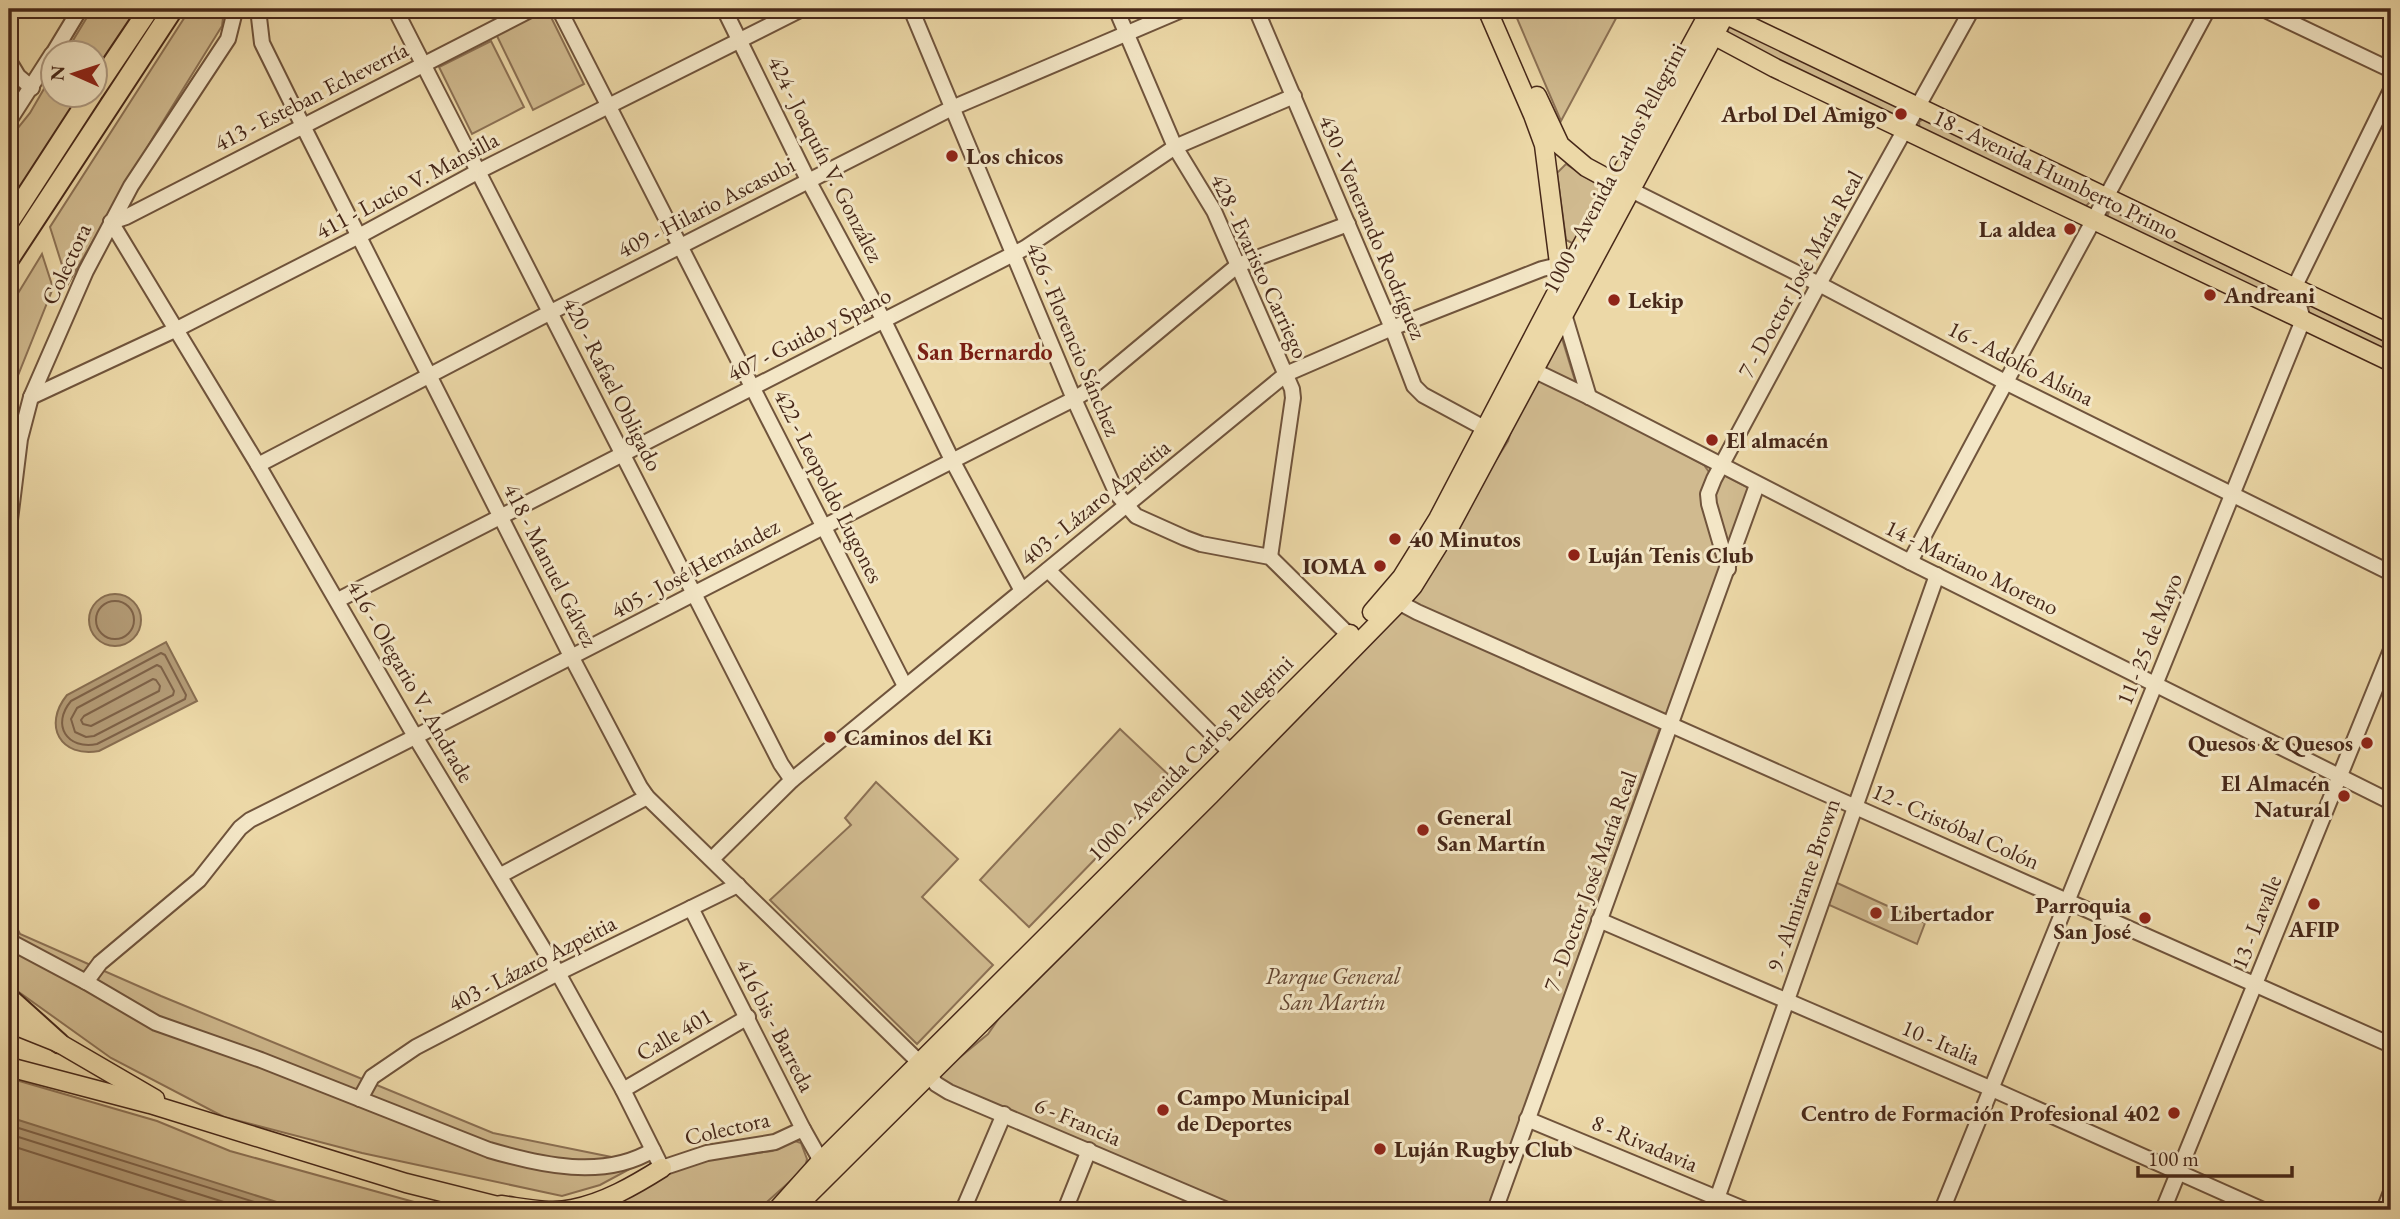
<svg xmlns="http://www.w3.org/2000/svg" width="2400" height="1219" viewBox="0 0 2400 1219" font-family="'EB Garamond',serif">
<rect width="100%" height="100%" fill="#ecd8a7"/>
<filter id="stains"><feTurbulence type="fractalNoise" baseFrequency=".00286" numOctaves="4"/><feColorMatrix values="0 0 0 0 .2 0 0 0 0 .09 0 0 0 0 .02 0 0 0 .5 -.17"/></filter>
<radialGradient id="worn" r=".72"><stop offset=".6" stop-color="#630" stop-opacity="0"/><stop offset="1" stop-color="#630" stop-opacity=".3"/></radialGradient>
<g fill="#d0ba8f" stroke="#8c7154" stroke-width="2">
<polygon points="92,9 138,9 95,76 94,52 66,52"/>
<polygon points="190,9 226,9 224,10 222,26 154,136 68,284 50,227"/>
<polygon points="547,9 584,84 533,110 496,34"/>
<polygon points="1513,9 1621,9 1561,121"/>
<polygon points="1733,26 1903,106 1904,114 1897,120 1726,35 1729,27"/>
<polygon points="491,41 524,107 472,134 439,67"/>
<polygon points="52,75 52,94 83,95 9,208 9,139 30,113"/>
<polygon points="1926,117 2091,199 2090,202 2084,208 1920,130 1919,122"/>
<polygon points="1566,164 1603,188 1574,244 1566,240 1557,173"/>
<polygon points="2114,208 2289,294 2289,297 2282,303 2107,217 2110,209"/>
<polygon points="42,254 53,288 15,383 9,472 9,308"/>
<polygon points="2310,304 2391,337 2391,355 2312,318 2307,311"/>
<polygon points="1560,332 1577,387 1541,367"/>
<polygon points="1534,380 1552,382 1704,465 1709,472 1722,571 1667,716 1413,607 1409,597 1508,441 1521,399"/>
<polygon points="1722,474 1747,487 1749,490 1729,550 1712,492"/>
<polygon points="1397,612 1404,612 1661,725 1488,1210 1235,1210 943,1086 936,1077 988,1034 1008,1005"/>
<polygon points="1120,729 1173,779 1029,927 980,880"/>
<polygon points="876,782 958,859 922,897 993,965 917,1044 770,900 851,825 845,818"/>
<polygon points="1835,882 1925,923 1917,944 1827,904"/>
<polygon points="9,912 20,934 161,996 493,1133 641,1163 600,1185 562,1196 362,1153 224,1117 111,1058 9,985"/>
<polygon points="9,1078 157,1121 230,1151 443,1210 59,1210 9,1194"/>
<polygon points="795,1141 801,1143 807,1159 805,1168 758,1210 618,1210 625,1199 667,1173 713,1159 772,1151"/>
</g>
<g fill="#b49c77" stroke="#886e51" stroke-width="2">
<circle cx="115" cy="620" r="26"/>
<path d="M166,642L197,701L99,751C61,758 42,726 67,695Z"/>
<polygon points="9,1117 286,1205 297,1210 9,1210"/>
</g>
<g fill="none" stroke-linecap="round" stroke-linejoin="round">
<g stroke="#7e6248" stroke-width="2">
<circle cx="115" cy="620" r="19"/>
<path d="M161,653L165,655L186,695L185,699L97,744C67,750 51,725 71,701Z"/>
<polygon points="157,665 161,667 174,691 173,695 94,736 86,737 75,732 71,719 77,708"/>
<polygon points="153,679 156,680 160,686 159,691 91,726 83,724 81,720 84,716"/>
<polyline points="9,1125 280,1210"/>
<polyline points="9,1134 249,1210"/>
<polyline points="9,1145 212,1210"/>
</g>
<g stroke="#70543c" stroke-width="18">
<g id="minor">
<polyline points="258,9 262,43 303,126 572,658 640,787 647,797 920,1063 936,1084 949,1092 1227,1210"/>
<polyline points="395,9 781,764 792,780"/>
<polyline points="559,9 905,686"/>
<polyline points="724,9 808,180 884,321 952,460 1022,591"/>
<polyline points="911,9 1074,399 1117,494 1136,516 1185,538 1201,544 1270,557 1356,642"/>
<polyline points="1116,9 1175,147 1214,211 1292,389 1293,398 1270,557"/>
<polyline points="1256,9 1392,328 1414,386 1423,395 1486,429"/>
<polyline points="2263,9 2391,70"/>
<polyline points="54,52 80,9"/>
<polyline points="9,61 18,76 32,88"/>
<polyline points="9,121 52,54"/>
<polyline points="1631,190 1819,284 2005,382 2391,573"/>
<polyline points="111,222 258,465 416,738 558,973 623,1090 662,1168 707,1153 775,1142 803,1129"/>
<polyline points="111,222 126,217 532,9"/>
<polyline points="1564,314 1589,397"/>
<polyline points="1533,370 1589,397 1910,562 2391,802"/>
<polyline points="31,397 177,329 359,236 477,172 802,9"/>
<polyline points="258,465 551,312 952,108 1184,9"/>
<polyline points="9,528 20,439 31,397 86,271 131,186 228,39 234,15 232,9"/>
<path d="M1910,562C2007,377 2109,193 2208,9"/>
<polyline points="1728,569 1709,504 1708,494 1714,479 1819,284 1972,9"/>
<polyline points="1048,570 1230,752"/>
<polyline points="1389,597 1417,612 2391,1045"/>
<polyline points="338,600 1025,248 1175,147 1294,96"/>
<polyline points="712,859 792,780 1286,374 1392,328 1542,269 1559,265"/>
<polyline points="501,875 647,797"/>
<polyline points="691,908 803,1129 821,1161"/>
<polyline points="1599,920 1992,1089 2263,1210"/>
<path d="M9,941L86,982L156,1023L261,1060L489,1150C540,1165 604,1180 653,1150"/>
<path d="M86,982L100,963L199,880L240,828L250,820C526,683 798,538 1074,399L1087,391L1238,265L1348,224"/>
<polyline points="623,1090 748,1017"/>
<polyline points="360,1099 372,1077 416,1047 558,973 738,885"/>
<polyline points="1527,1119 1746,1210"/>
<polyline points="963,1210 1004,1114"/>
<polyline points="1065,1210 1089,1150"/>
<polyline points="1495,1210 1757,485"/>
<polyline points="1713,1210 1937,575"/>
<polyline points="1942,1210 2303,320 2294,288 2391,90"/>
<polyline points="2163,1210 2391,650"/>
<polyline points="2384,1210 2391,1192"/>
</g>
</g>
<g stroke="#472819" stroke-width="21">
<g id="major">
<polyline points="1487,9 1533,115 1544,145 1562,287"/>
<polyline points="1716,10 2391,334"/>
<polyline points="1704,30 1775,68 2391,362"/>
<polyline points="1537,96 1560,145 1586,167 1625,188"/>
<polyline points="1372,612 1402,577 1438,519 1561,284 1711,9"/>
<polyline points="9,1023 59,1043 155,1099"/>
<polyline points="9,1067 150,1104 406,1183 514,1210"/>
<path d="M501,1205C524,1208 550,1214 572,1209C604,1203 635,1185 662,1168"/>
<polyline points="777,1210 821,1161 1350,634"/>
<polyline points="793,1210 1210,795 1398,603 1413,586 1449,528 1728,9"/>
</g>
</g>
<g stroke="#472819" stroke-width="23">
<g id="highway">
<polyline points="94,91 149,9"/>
<polyline points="9,222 92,94"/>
<polyline points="9,259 173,9"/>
<polyline points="9,998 59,1043"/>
</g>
</g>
<use href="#minor" stroke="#f3e6c6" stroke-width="14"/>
<use href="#major" stroke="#ecd8a7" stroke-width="18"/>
<use href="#highway" stroke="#ecd8a7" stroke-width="19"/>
</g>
<g fill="#8f2418" stroke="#f3e6c6" stroke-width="2.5">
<circle cx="1901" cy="114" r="7"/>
<circle cx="952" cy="156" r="7"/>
<circle cx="2070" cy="229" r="7"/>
<circle cx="2210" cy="295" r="7"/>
<circle cx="1614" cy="300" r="7"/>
<circle cx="1712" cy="440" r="7"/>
<circle cx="1395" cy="539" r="7"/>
<circle cx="1574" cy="555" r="7"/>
<circle cx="1380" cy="566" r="7"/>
<circle cx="830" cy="737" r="7"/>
<circle cx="2367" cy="743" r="7"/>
<circle cx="2344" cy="796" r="7"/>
<circle cx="1423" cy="830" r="7"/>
<circle cx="2314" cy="904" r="7"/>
<circle cx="1876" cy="913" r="7"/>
<circle cx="2145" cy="918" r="7"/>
<circle cx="1163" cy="1110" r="7"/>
<circle cx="2174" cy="1113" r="7"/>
<circle cx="1380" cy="1149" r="7"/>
</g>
<g text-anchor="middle" stroke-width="6" stroke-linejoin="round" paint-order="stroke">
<g font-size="23" fill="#472819" stroke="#f3e6c6">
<text transform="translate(311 96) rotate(-27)" y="8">413 - Esteban Echeverría</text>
<text transform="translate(826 159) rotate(63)" y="8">424 - Joaquín V. González</text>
<text transform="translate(1614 168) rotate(-62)" y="8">1000 - Avenida Carlos Pellegrini</text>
<text transform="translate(2056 174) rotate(26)" y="8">18 - Avenida Humberto Primo</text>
<text transform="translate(407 185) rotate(-28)" y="8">411 - Lucio V. Mansilla</text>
<text transform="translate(706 207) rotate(-27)" y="8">409 - Hilario Ascasubi</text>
<text transform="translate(1373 227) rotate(67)" y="8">430 - Venerando Rodríguez</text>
<text transform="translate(66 264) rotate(-65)" y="8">Colectora</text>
<text transform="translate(1260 266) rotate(65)" y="8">428 - Evaristo Carriego</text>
<text transform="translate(1800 274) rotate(-61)" y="8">7 - Doctor José María Real</text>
<text transform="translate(809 334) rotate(-27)" y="8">407 - Guido y Spano</text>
<text transform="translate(1074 339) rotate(67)" y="8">426 - Florencio Sánchez</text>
<text transform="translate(2021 363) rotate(27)" y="8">16 - Adolfo Alsina</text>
<text transform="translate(613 384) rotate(63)" y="8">420 - Rafael Obligado</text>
<text transform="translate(829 486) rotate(63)" y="8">422 - Leopoldo Lugones</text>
<text transform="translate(1095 502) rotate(-39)" y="8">403 - Lázaro Azpeitia</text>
<text transform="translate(551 565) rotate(63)" y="8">418 - Manuel Gálvez</text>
<text transform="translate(1972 567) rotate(26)" y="8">14 - Mariano Moreno</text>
<text transform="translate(695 568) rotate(-28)" y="8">405 - José Hernández</text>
<text transform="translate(2149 639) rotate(-68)" y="8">11 - 25 de Mayo</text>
<text transform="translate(411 681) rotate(60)" y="8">416 - Olegario V. Andrade</text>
<text transform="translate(1190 758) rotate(-45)" y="8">1000 - Avenida Carlos Pellegrini</text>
<text transform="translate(1956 826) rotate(24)" y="8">12 - Cristóbal Colón</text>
<text transform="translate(1590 881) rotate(-70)" y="8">7 - Doctor José María Real</text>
<text transform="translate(1803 885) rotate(-71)" y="8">9 - Almirante Brown</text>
<text transform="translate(2256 922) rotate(-68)" y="8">13 - Lavalle</text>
<text transform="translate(532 963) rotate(-27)" y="8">403 - Lázaro Azpeitia</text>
<text transform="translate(776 1025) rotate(63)" y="8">416 bis - Barreda</text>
<text transform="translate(674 1034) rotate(-30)" y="8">Calle 401</text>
<text transform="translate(1941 1042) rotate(23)" y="8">10 - Italia</text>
<text transform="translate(1078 1121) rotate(23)" y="8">6 - Francia</text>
<text transform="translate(727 1128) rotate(-13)" y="8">Colectora</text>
<text transform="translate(1645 1143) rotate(23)" y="8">8 - Rivadavia</text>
</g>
<g font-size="23" font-weight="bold" fill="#472819" stroke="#f3e6c6" text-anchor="start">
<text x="1887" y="122" text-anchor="end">Arbol Del Amigo</text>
<text x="966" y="164">Los chicos</text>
<text x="2056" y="237" text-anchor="end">La aldea</text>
<text x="2224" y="303">Andreani</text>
<text x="1628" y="308">Lekip</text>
<text x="1726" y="448">El almacén</text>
<text x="1409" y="547">40 Minutos</text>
<text x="1588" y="563">Luján Tenis Club</text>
<text x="1366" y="574" text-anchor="end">IOMA</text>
<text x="844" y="745">Caminos del Ki</text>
<text x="2353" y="751" text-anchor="end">Quesos &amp; Quesos</text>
<text x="2330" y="791" text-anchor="end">El Almacén<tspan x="2330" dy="26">Natural</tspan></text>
<text x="1437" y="825">General<tspan x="1437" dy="26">San Martín</tspan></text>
<text x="2131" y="913" text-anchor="end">Parroquia<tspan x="2131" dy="26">San José</tspan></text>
<text x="1890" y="921">Libertador</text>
<text x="2314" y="937" text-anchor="middle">AFIP</text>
<text x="1177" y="1105">Campo Municipal<tspan x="1177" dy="26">de Deportes</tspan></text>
<text x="2160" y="1121" text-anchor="end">Centro de Formación Profesional 402</text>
<text x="1394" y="1157">Luján Rugby Club</text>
</g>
<g font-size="23" font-style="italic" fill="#624531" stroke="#f3e6c6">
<text x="1333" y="984">Parque General<tspan x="1333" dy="26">San Martín</tspan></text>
</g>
<g font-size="24" font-weight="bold" fill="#7a1f14" stroke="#f3e6c6">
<text x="985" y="360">San Bernardo</text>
</g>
</g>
<rect width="2400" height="1219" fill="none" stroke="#ecd8a7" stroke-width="35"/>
<rect x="10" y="10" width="2379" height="1198" fill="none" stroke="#472819" stroke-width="3.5"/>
<rect x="18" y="18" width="2365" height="1184" fill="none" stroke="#472819" stroke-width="2"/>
<g transform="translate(74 74) rotate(273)"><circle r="33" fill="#f3e6c6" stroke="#ae9a81" stroke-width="2"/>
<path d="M0-5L12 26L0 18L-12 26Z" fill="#8f2418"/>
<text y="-10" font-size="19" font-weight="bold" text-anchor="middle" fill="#472819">N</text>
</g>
<path d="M2138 1166v10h154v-10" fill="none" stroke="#472819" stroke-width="3.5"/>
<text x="2148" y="1166" font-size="21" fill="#472819" stroke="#f3e6c6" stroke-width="5" paint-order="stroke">100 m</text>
<rect width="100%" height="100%" filter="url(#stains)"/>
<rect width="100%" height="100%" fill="url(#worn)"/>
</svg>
